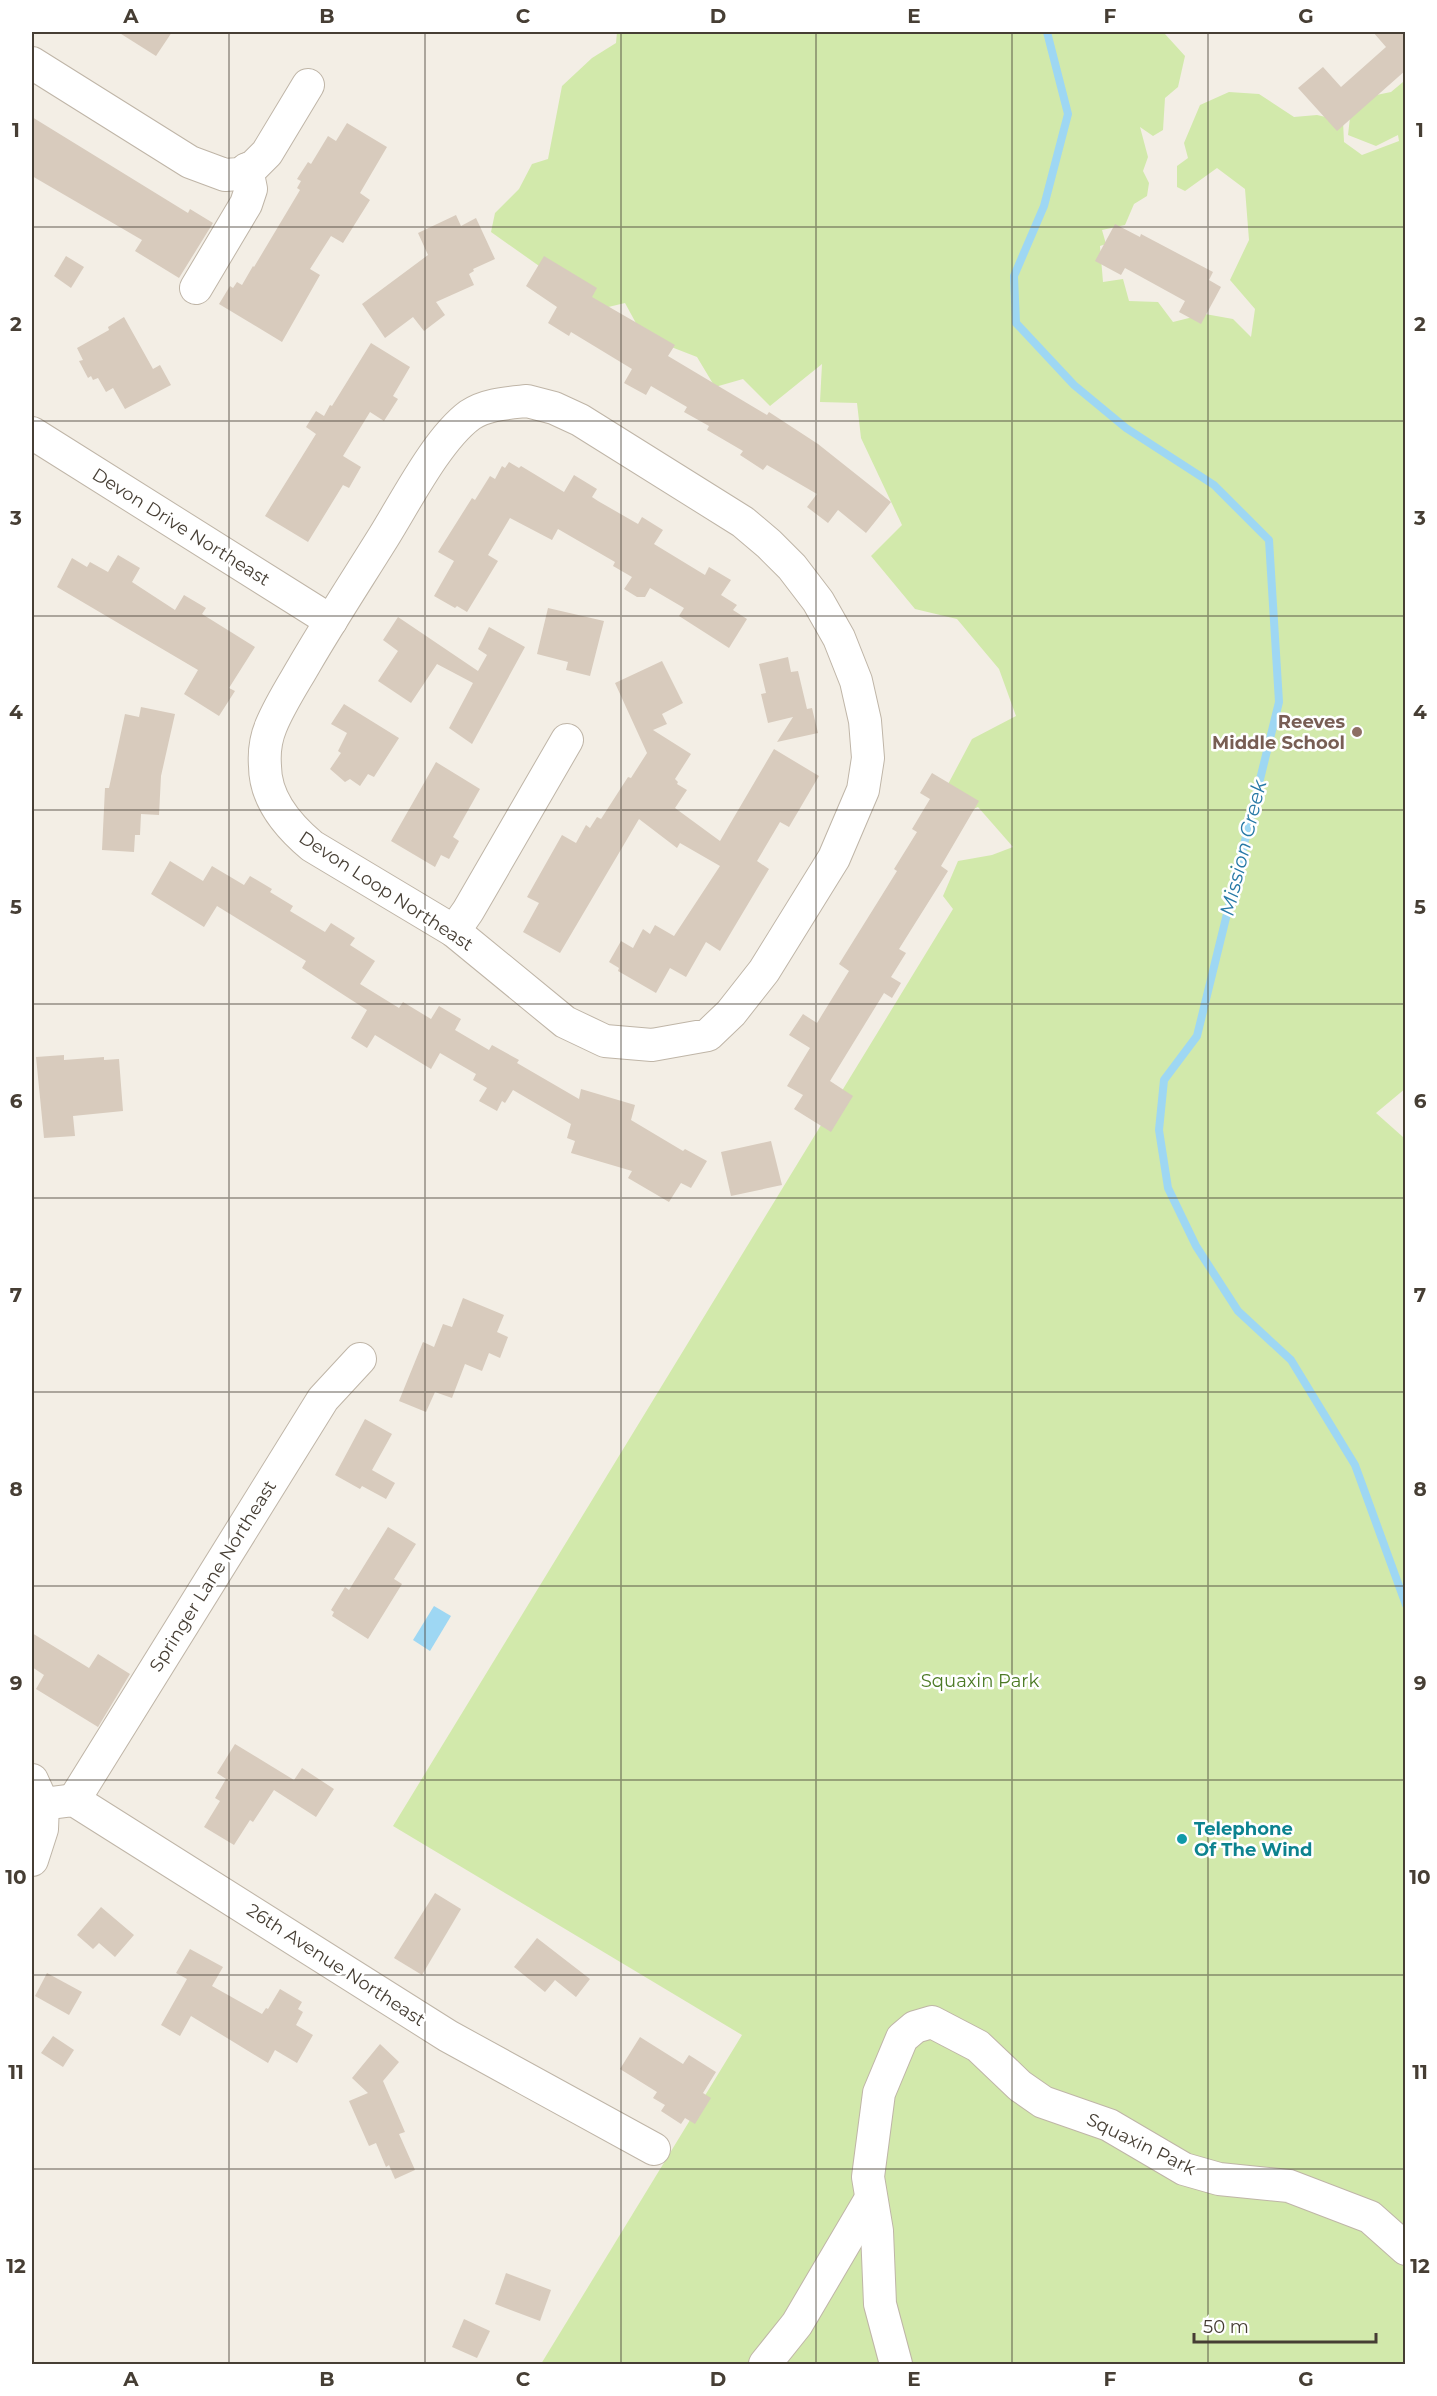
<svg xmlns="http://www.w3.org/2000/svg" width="1437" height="2396" viewBox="0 0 1437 2396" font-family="Montserrat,sans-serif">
<rect width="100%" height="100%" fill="#f3eee5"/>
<polygon fill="#d2e9ab" points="617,32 1147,32 1165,34 1185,56 1178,87 1165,98 1163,130 1153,136 1140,127 1148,157 1143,171 1149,183 1147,196 1134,204 1125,225 1102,230 1106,244 1100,246 1103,282 1123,279 1129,301 1158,302 1173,322 1205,314 1233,319 1251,337 1255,309 1230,280 1249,240 1245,189 1217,168 1185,191 1177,187 1177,166 1188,158 1184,143 1200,105 1229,92 1259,94 1294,117 1317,115 1343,121 1344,142 1362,155 1399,141 1398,135 1376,146 1348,135 1352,100 1391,92 1403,82 1406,84 1406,1088 1376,1113 1403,1137 1406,1136 1405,2364 541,2364 742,2035 393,1826 953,909 943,896 958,861 992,855 1013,847 978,807 969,811 946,788 972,739 1016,716 999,669 957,619 915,609 871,556 902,525 861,438 857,403 820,402 822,364 770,406 743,379 715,387 697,357 643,336 625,303 600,309 491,232 495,213 519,189 532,164 548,159 562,86 592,58 616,43"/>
<polygon fill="#9ed7f3" points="434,1606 451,1616 430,1651 413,1640"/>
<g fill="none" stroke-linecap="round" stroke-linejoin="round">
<polyline stroke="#9ed7f3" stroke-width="8" points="1047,32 1068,114 1044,206 1014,276 1016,323 1074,385 1126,428 1214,485 1269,540 1279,702 1197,1036 1164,1080 1159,1130 1168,1188 1196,1246 1238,1311 1291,1360 1355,1465 1406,1605"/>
</g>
<g fill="#d8cbbd">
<polygon points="118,32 172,32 156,56"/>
<polygon points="1373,32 1406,32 1406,70 1337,131 1298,88 1323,67 1341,87 1386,47"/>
<polygon points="32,117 188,213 190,209 213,223 179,278 135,251 142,240 32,176"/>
<polygon points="347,123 387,147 360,193 370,200 343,243 331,236 310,269 320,275 282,342 219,304 230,286 233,288 237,282 242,285 253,266 254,267 300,190 297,188 301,181 297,179 308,162 311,164 328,136 336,141"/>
<polygon points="456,215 461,226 476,218 495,259 473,269 474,271 469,274 474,285 436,302 445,315 424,331 413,317 385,338 362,304 428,255 418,233"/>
<polygon points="1115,224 1140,237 1141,234 1213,272 1209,280 1221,287 1201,324 1179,312 1185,301 1125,268 1121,275 1095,261"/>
<polygon points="66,256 84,267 71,288 54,276"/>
<polygon points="544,256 597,288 592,297 675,345 668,356 767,415 769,412 818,444 891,502 866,533 838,510 828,523 807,507 817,494 767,465 763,470 740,455 743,451 707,430 709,426 684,412 687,407 651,386 646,395 624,383 632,369 571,332 569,336 548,323 557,307 526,286"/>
<polygon points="124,317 153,369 160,365 171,385 125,409 113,388 106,392 98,378 93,380 91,376 88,378 79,361 83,360 77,348 109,330 108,327"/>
<polygon points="371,343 410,367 393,396 398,399 384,421 370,412 343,456 361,467 349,488 343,485 308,542 265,516 316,434 306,427 316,411 324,416 330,405 332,406"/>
<polygon points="509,462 519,468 521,466 564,492 574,475 597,489 592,497 598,501 638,524 642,517 663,530 654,544 705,575 709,567 731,580 721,595 737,605 733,610 747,619 729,648 679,616 684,608 650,588 645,597 637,597 624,589 632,577 613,566 615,562 558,529 552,540 510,518 488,555 498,561 467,612 457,606 455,608 434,596 454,561 438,552 472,498 475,500 490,476 495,479 502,466 505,468"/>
<polygon points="118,555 140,568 132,582 175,610 184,595 206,608 202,614 255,647 229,688 235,691 219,716 184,694 198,670 57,587 72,558 87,567 90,562 108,572"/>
<polygon points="548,608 604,621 590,676 566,670 568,662 537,654"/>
<polygon points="398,617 478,671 487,655 478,649 489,627 525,647 472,744 449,728 473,683 437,664 411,703 378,681 398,651 383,640"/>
<polygon points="788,657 791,672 798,671 807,709 812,708 818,733 777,742 793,717 768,723 761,694 766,693 759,664"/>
<polygon points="662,661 683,703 662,714 667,724 653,730 691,754 675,779 678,782 677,784 687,790 675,808 720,841 774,749 819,776 789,827 780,822 757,861 769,869 720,951 706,942 686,977 670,968 656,993 618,971 619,968 609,962 621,941 633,948 643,929 650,934 655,925 674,936 720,866 680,843 677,848 639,819 560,953 523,932 539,903 527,897 562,835 576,843 586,825 590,828 597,817 601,819 628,777 631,778 647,753 615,683"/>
<polygon points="344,704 399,738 374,777 368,774 360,786 350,779 345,782 330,769 341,753 338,751 347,733 331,724"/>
<polygon points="141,707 175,714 161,776 159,815 141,814 140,835 135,835 134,852 102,850 105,788 109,788 125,714 139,717"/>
<polygon points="436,762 480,789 453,837 459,841 449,859 441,855 435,867 391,841"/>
<polygon points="932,773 979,801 941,866 948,871 899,949 906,953 891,977 901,983 892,998 884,993 830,1081 853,1096 831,1132 794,1109 803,1095 787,1086 810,1048 789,1035 803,1014 817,1023 849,971 839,964 897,871 894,869 917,832 912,829 930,799 920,793"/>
<polygon points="170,861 203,881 212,866 244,885 250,876 272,889 270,892 293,906 290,911 325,932 331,923 355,938 350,945 375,961 360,984 399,1008 403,1002 431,1019 439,1006 461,1019 455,1030 489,1050 492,1045 519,1060 517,1063 579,1099 581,1089 635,1105 631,1120 683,1151 685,1149 707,1161 691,1188 681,1183 669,1202 628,1178 632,1171 571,1153 575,1141 567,1138 571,1124 513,1090 505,1103 502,1101 497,1111 479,1101 487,1088 473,1080 476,1074 440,1053 431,1069 375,1035 367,1048 351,1038 367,1010 302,968 306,961 217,906 204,927 151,894"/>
<polygon points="64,1055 64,1060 104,1057 104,1060 119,1059 123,1111 73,1116 75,1136 44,1138 36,1057"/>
<polygon points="771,1141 782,1185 731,1196 721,1152"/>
<polygon points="463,1298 504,1315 497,1332 508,1337 500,1358 489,1353 482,1371 465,1364 452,1398 435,1392 426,1412 399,1401 423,1342 434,1347 443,1324 452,1327"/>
<polygon points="365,1419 392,1434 372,1470 395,1483 386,1499 362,1486 360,1489 335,1475"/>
<polygon points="388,1527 416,1544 394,1579 402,1584 368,1639 332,1616 334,1612 331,1610 345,1587 349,1590"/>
<polygon points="32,1633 89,1668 98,1654 130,1674 98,1727 36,1689 44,1675 32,1667"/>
<polygon points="235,1744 294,1780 302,1768 334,1789 316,1817 274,1790 253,1822 250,1820 234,1845 204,1827 220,1801 215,1798 226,1779 217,1773"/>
<polygon points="435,1893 461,1909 422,1975 394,1958"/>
<polygon points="101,1907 134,1935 115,1957 99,1943 93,1949 77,1935"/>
<polygon points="537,1938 590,1979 576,1997 555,1980 545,1992 514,1967"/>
<polygon points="190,1949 223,1967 212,1986 262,2014 266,2008 268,2009 280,1989 302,2002 298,2009 303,2012 296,2025 313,2035 297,2063 275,2050 268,2063 191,2016 180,2036 161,2025 187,1979 176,1973"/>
<polygon points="47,1973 82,1992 69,2015 35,1996"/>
<polygon points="53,2036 74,2050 63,2067 41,2053"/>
<polygon points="640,2037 683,2064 689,2055 716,2072 703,2093 711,2098 695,2124 685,2118 681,2124 661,2111 665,2105 653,2098 657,2092 620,2069"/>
<polygon points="380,2044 399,2062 383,2081 405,2132 399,2134 415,2170 395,2179 389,2165 386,2167 376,2143 369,2146 349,2101 368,2093 352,2078"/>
<polygon points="506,2273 551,2290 540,2321 495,2304"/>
<polygon points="464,2319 490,2331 477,2358 452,2347"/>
</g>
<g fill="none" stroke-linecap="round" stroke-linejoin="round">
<g stroke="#bfb5a7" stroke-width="34">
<g id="minor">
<polyline points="32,63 190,162 225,175 239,174 254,166 267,153 308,85"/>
<polyline points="196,288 246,204 251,189 247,169"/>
<path d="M527,401L554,408L580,420L743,522L769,544L792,567L818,601L839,638L856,681L865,721L868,758L863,790L834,858L764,971L731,1013L708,1035L652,1045L605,1041L565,1022L454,931L312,846C288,826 265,800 265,766C264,753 266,738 271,726C280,704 294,683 306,662C330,621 356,581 381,541C404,505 436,440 470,415C486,404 508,403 527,401Z"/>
<polyline points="32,433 331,621"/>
<polyline points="454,931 468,911 567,740"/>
<polyline points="32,1780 43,1804 42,1829 32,1860"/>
<polyline points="74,1800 323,1399 360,1359"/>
<polyline points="43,1804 74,1800 448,2036 654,2149"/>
<polyline points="765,2364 797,2324 870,2200"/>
<polyline points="896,2364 880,2304 877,2231 868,2177 879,2093 902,2038 915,2027 932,2022 978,2046 1020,2086 1043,2102 1109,2125 1184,2169 1219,2179 1289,2186 1370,2217 1406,2249"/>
</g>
</g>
<use href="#minor" stroke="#fff" stroke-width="32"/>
</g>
<path fill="none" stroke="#463e34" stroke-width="1.5" stroke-opacity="0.55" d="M229,32V2364M425,32V2364M621,32V2364M816,32V2364M1012,32V2364M1208,32V2364M32,227H1406M32,421H1406M32,616H1406M32,810H1406M32,1004H1406M32,1198H1406M32,1392H1406M32,1586H1406M32,1780H1406M32,1975H1406M32,2169H1406"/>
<circle fill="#8d6e63" stroke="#fff" stroke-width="2" cx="1357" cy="732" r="6"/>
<circle fill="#0f9aa8" stroke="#fff" stroke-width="2" cx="1182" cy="1839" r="6"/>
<g text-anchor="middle" stroke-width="5" stroke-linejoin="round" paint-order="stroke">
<g font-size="18" fill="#463e34" stroke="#fff">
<text transform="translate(181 527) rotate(32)" y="6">Devon Drive Northeast</text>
<text transform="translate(386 891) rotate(33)" y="6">Devon Loop Northeast</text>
<text transform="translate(213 1576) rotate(-58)" y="6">Springer Lane Northeast</text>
<text transform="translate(336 1965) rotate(33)" y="6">26th Avenue Northeast</text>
<text transform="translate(1141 2144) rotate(26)" y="6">Squaxin Park</text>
</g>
<g font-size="18" font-weight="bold" fill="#785e54" stroke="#fff" text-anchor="end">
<text x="1345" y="728">Reeves<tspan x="1345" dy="21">Middle School</tspan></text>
</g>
<g font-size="18" fill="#4c7a25" stroke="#fff">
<text x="980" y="1687">Squaxin Park</text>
</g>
<g font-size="18" font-weight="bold" fill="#0d838f" stroke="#fff" text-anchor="start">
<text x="1194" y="1835">Telephone<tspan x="1194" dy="21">Of The Wind</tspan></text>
</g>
<g font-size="20" font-style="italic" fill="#2779a6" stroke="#fff">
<text transform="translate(1243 848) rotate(-76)" y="7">Mission Creek</text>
</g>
</g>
<rect width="1437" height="2396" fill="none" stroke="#ffffff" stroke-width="66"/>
<path d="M1194 2333v9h182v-9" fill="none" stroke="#463e34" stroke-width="3"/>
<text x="1203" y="2333" font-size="18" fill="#463e34" stroke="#ffffff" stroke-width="4.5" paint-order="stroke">50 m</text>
<rect x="33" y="33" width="1371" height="2330" fill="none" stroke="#463e34" stroke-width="2"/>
<g font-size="20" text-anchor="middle" font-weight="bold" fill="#463e34">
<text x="131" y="23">A</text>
<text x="327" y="23">B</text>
<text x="523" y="23">C</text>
<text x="718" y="23">D</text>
<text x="914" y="23">E</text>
<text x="1110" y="23">F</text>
<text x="1306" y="23">G</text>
<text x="16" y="137">1</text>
<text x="1420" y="137">1</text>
<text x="16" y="331">2</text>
<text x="1420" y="331">2</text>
<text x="16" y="525">3</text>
<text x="1420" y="525">3</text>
<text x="16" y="719">4</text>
<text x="1420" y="719">4</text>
<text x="16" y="914">5</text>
<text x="1420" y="914">5</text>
<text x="16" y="1108">6</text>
<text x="1420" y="1108">6</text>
<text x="16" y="1302">7</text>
<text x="1420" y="1302">7</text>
<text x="16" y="1496">8</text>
<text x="1420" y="1496">8</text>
<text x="16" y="1690">9</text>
<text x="1420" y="1690">9</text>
<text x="16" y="1884">10</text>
<text x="1420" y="1884">10</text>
<text x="16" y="2079">11</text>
<text x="1420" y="2079">11</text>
<text x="16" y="2273">12</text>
<text x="1420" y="2273">12</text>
<text x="131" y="2386">A</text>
<text x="327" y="2386">B</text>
<text x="523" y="2386">C</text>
<text x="718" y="2386">D</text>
<text x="914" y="2386">E</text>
<text x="1110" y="2386">F</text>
<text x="1306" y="2386">G</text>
</g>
</svg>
